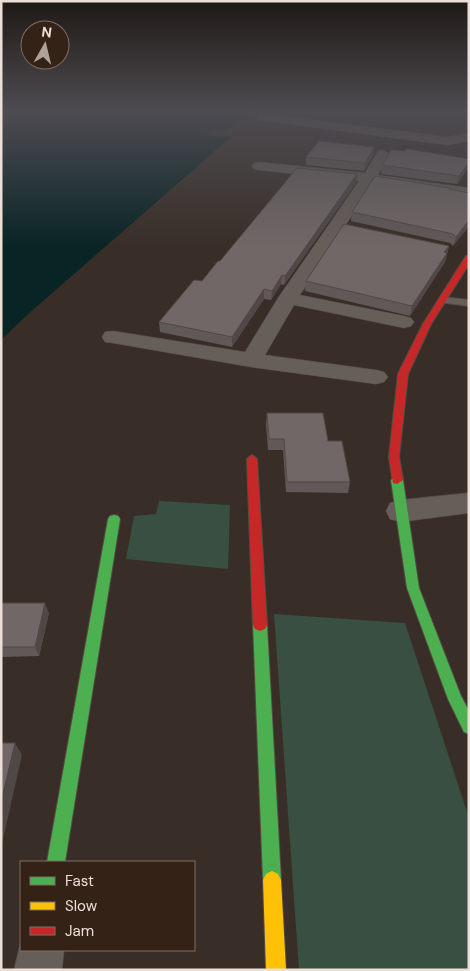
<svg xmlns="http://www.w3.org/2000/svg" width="470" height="971" viewBox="0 0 470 971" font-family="'DM Sans',sans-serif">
<rect width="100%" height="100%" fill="#392e27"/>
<g fill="#394f42">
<polygon points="159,501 230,505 228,569 126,559 134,516 156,514"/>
<polygon points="274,614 405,623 469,818 469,970 299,970"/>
</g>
<polygon fill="#092425" points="1,111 257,111 227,130 209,130 207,133 210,136 231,137 27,315 1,340"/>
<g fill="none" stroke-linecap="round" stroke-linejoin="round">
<g stroke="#554b45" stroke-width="2">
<polygon id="lane" points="443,297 469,300 469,306 439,302 438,300"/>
</g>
<g stroke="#554b45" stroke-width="1">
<g id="street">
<polygon points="265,111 279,111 275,115 447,137 469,133 469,141 447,145 259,120 257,117"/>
<polygon points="383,150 390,154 378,175 469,188 469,198 373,183 300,295 404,316 411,318 414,322 411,326 404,328 294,305 265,355 376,370 384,372 388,377 384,382 376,384 251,367 113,343 105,342 102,337 105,332 113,331 245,352 278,298 359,181 259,170 254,169 252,166 254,163 259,162 365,173 378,151"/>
<polygon points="469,493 469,513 400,522 390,519 386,511 390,503 400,500"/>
<polygon points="21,942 21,950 64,950 62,970 14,970"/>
</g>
</g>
<g stroke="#554b45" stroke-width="2">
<g id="fast">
<polygon points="397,476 403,480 419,588 461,696 469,711 469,734 464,732 448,699 407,588 391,480"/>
<polygon points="114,515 118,516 120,519 65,862 47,862 108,519 110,516"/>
<polygon points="260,619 265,621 267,625 281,880 278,886 272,889 266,886 263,880 253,625 255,621"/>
</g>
</g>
<g stroke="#554b45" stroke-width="2">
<polygon id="slow" points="272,871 278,874 281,880 286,970 266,970 263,880 266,874"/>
</g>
<g stroke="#554b45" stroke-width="2">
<g id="jam">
<polygon points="466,256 469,256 469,264 431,324 408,374 399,457 403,480 397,484 393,483 389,457 398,374 423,324"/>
<polygon points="252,455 257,459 267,625 265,629 260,631 255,629 253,625 247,459"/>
</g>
</g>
<use href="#lane" fill="#665e59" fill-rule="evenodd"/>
<use href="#street" fill="#665e59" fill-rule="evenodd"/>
<use href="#fast" fill="#4caf50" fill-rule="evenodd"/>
<use href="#slow" fill="#ffc107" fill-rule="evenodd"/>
<use href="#jam" fill="#c62828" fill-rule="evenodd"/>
</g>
<g fill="#615958">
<polygon points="374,147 373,156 364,171 306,165 306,157"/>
<polygon points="382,165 468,168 457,184 381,174"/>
<polygon points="357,174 356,183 284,285 281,284 271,300 264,299 232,347 160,332 159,322 202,281 220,261"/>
<polygon points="450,188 449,189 469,193 469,226 453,246 450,243 351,221 352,212"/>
<polygon points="449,246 445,262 410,316 305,291 306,281"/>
<polygon points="267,413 328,441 350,482 348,493 286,492 283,450 268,450 266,424"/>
<polygon points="1,603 49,613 39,656 1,657"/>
</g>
<g fill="#4f4847">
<polygon points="374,147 373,156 364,171 365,163"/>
<polygon points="469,162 468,168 457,184 459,176"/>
<polygon points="357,174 356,183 284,285 285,276"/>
<polygon points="469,220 469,226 453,246 456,237"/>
<polygon points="449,246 445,262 410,316 412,306 444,252"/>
<polygon points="282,275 281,284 271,300 272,291"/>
<polygon points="264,289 264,299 232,347 232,337"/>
<polygon points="45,603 49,613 39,656 35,647"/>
<polygon points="15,743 22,755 1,848 1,802"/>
</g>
<g fill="#716766" stroke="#4f4847">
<polygon points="319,141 374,147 365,163 306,157"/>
<polygon points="407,149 469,159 469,162 459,176 382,165 391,150 405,151"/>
<polygon points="297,168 357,174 285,276 282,275 272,291 264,289 232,337 159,322 194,280 202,281 218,261 220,261"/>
<polygon points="375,176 450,188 449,189 469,193 469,220 456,237 453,234 352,212"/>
<polygon points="344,224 449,246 444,252 447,253 412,306 306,281"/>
<polygon points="267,413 323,413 328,441 342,441 350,482 287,482 284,439 269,439"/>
<polygon points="1,603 45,603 35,647 1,647"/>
<polygon points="1,743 15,743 1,802"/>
</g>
<linearGradient id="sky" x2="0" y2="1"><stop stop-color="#1f1915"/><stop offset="0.45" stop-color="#4e4c52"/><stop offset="1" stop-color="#4e4c52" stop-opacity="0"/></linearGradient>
<rect width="470" height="247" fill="url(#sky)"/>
<rect width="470" height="971" fill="none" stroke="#ecdfd8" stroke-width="5"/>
<rect x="20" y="861" width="175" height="90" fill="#352217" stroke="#7e6e64"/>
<rect x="30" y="877" width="25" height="8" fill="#4caf50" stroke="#7e6e64"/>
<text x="65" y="886" font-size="15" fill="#ecdfd8">Fast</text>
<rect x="30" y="902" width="25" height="8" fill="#ffc107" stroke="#7e6e64"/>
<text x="65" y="911" font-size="15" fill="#ecdfd8">Slow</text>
<rect x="30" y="927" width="25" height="8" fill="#c62828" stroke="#7e6e64"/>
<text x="65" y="936" font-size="15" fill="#ecdfd8">Jam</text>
<g transform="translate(45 45) rotate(8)"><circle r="24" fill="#352217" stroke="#7e6e64"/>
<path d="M0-4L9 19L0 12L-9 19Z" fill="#ada19a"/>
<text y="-8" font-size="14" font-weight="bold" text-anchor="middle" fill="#ecdfd8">N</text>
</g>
</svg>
